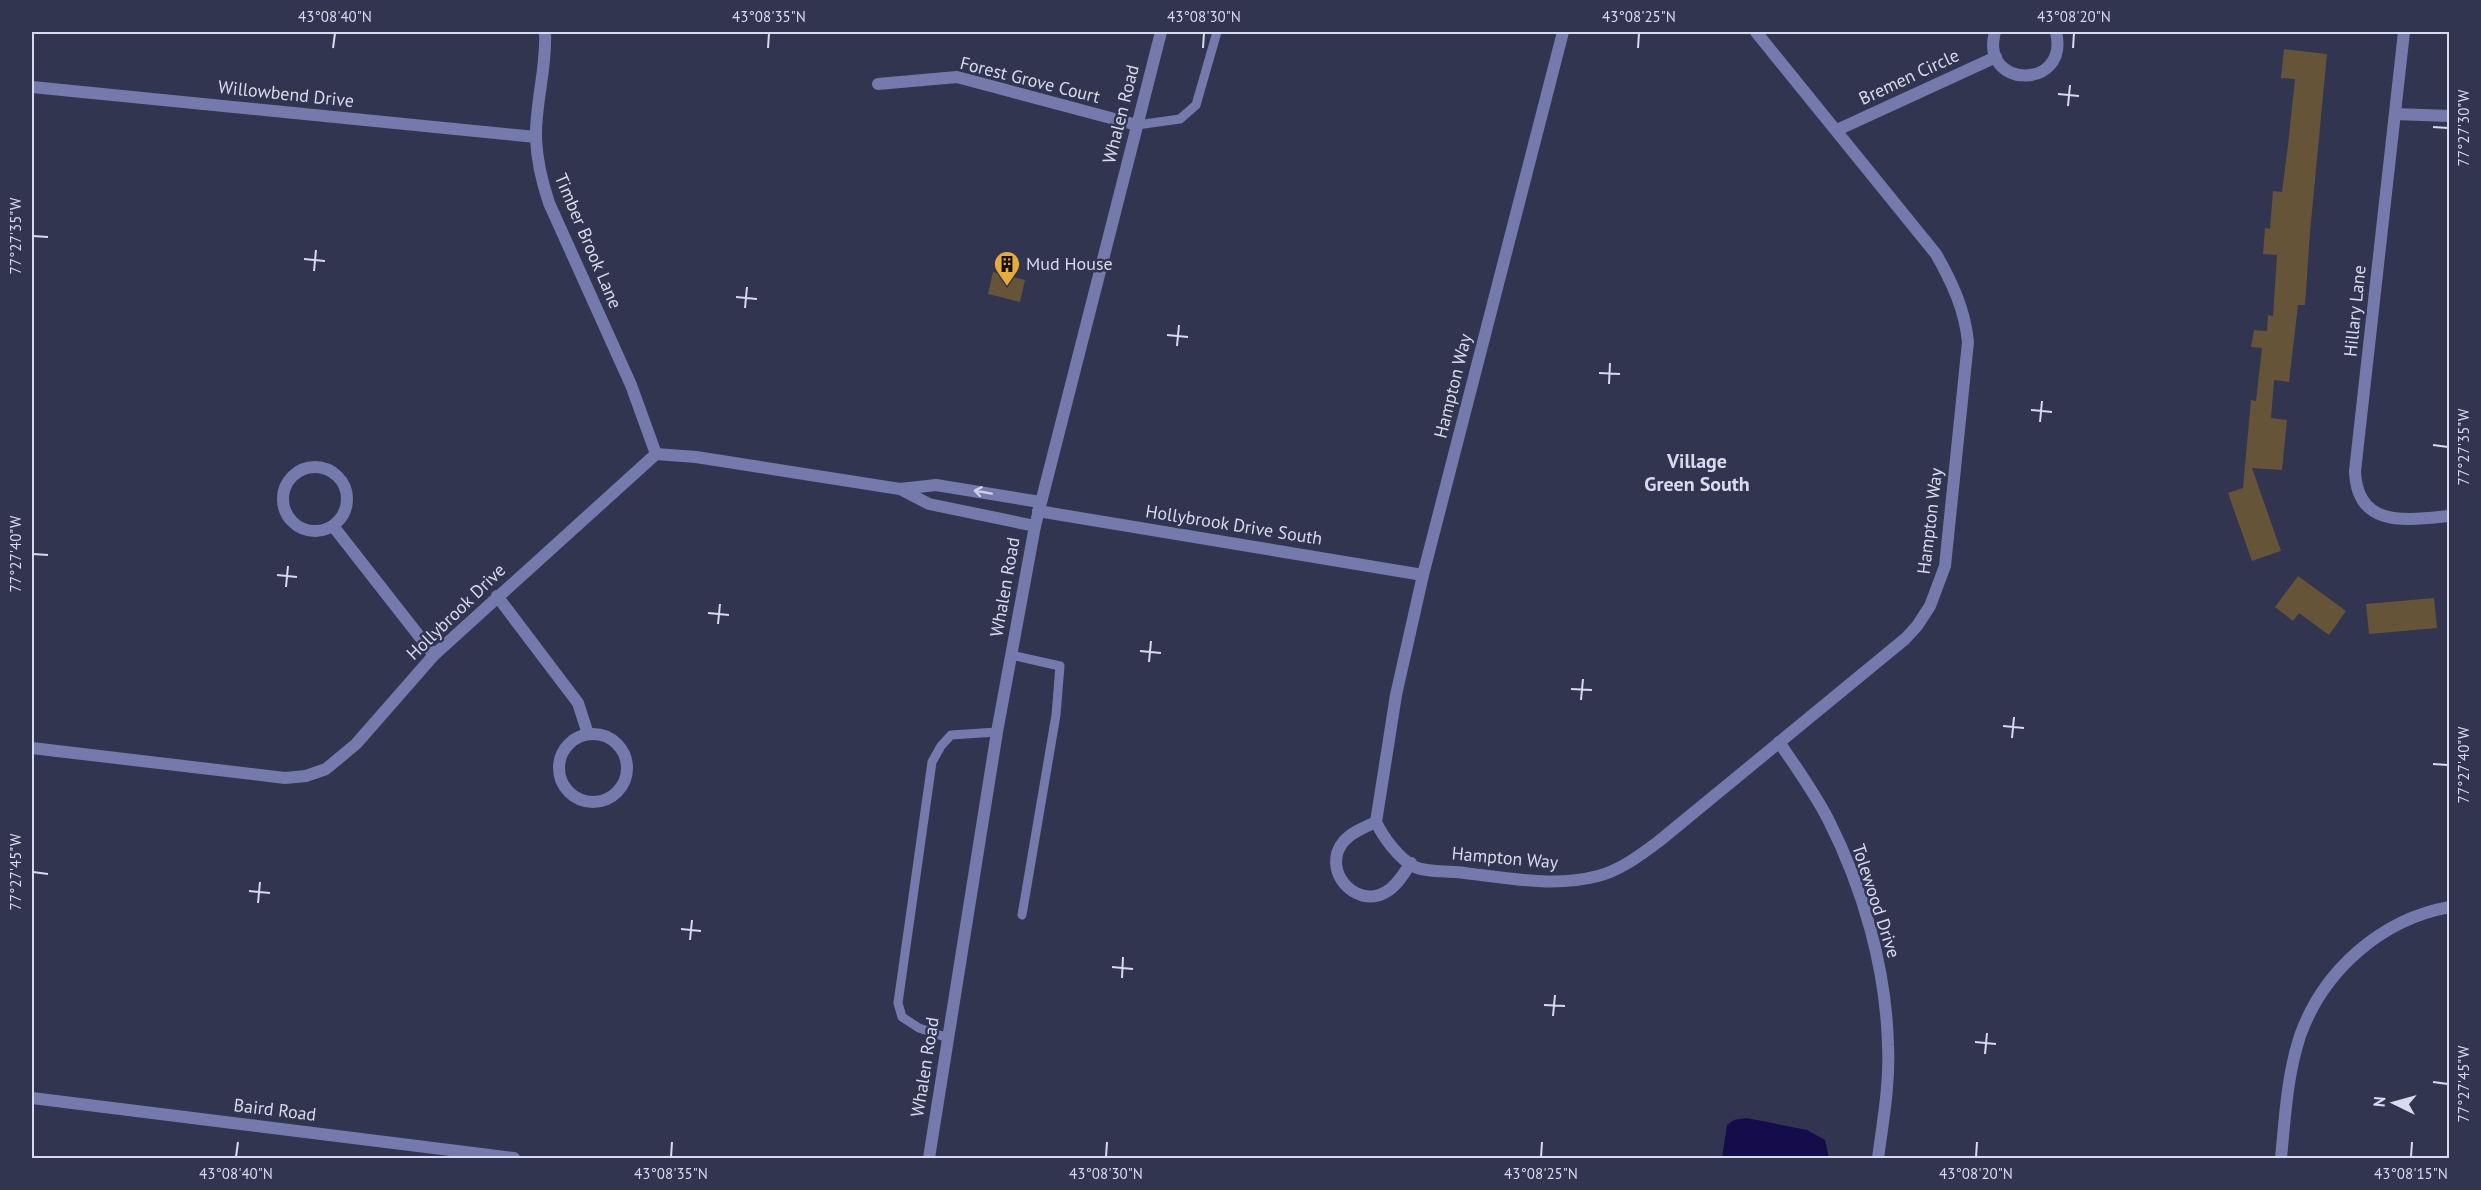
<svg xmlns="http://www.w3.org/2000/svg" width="2481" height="1190" viewBox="0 0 2481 1190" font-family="'PT Sans',sans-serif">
<rect width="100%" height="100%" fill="#323550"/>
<polygon fill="#150c4b" points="1747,1118 1807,1130 1825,1140 1829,1158 1722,1158 1727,1125 1734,1120"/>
<g fill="#665438">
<polygon points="2284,49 2327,54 2310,232 2305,305 2298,305 2289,382 2274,380 2271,418 2287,420 2282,470 2252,468 2281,551 2252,561 2228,493 2243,488 2251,400 2256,401 2262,348 2251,347 2254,330 2267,331 2268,315 2273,316 2277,255 2263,254 2265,228 2270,229 2273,191 2282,192 2288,145 2295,79 2281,78"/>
<polygon points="993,272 1025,280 1020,302 988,294"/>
<polygon points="2298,576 2346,611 2329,635 2299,613 2293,621 2275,607"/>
<polygon points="2434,598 2437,628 2369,634 2366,604"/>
</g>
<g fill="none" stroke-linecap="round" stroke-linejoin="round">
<g stroke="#757aac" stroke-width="9">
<polyline points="1137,125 1180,119 1196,105 1217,32"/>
<polyline points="1011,655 1060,666 1056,715 1022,915"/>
<polyline points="948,1038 919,1028 902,1017 898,1003 932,762 941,746 951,735 997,732"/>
</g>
<g stroke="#757aac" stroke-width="12">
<path d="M545,32C547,68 535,103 536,139C537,162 542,182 549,203L631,385L656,454"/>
<path d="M1563,32L1423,575L1396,695L1376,822C1383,837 1399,859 1415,867C1426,872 1444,871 1456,872C1503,877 1552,888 1598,876C1621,870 1640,855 1658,842L1905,639L1917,626L1930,606L1945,566L1968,342C1965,310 1952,282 1936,254L1756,32"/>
<path d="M1995,32C1979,89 2070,91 2056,32"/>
<path d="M2404,32L2355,471C2357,529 2407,520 2450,516"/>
<polyline points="878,84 957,77 1137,125"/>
<polyline points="32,87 536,137"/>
<polyline points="2395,114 2450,116"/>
<polyline points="1837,130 1996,57"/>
<circle cx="315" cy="499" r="32"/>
<polyline points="900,489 929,504 1035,526"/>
<polyline points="1038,511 1423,575"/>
<polyline points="333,526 434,655"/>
<polyline points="497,596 578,703 588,734"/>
<circle cx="593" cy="768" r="34"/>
<path d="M1779,742C1796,767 1814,792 1828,819C1863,888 1886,968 1888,1045C1890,1083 1883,1121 1878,1158"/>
<polyline points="32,748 285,778 306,776 326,769 356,744 434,655 656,454 696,457 900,489 936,485 1040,502"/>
<path d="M1376,822C1365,827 1352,832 1344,841C1320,869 1355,910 1386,892C1397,886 1404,873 1411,863"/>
<path d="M2281,1158C2285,1118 2287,1075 2300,1036C2323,971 2381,919 2450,907"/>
</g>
<g stroke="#757aac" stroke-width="12">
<polyline points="32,1098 514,1158"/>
<polyline points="929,1158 997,732 1035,526 1161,32"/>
</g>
</g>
<defs><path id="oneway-shaft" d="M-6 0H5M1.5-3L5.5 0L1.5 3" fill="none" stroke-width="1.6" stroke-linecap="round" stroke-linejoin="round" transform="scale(1.5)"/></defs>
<use stroke="#ced1e6" href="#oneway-shaft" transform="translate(983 492) rotate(-170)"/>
<path fill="none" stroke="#d8dbed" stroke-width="2" d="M333,48L335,33M768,48L769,33M1203,48L1204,33M1638,48L1639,33M2073,48L2074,33M2058,94L2079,96M2068,106L2070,85M2433,127L2448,128M33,236L48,237M304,259L325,261M314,271L316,250M736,297L757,299M745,308L747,287M1167,335L1188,337M1177,346L1179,325M1599,373L1620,374M1609,384L1610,363M2031,410L2052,412M2040,422L2042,401M2433,445L2448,447M33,554L48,555M277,575L297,577M286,587L288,566M708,613L729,615M718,624L720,604M1140,651L1161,653M1149,662L1151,641M1571,689L1592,690M1581,700L1583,679M2003,726L2024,728M2012,738L2014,717M2433,764L2448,765M33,872L48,874M249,891L270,893M258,903L260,882M681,929L701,931M690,940L692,920M1112,967L1133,969M1122,978L1123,957M1544,1005L1565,1006M1553,1016L1555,995M1975,1042L1996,1044M1985,1054L1987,1033M2433,1082L2448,1084M236,1157L238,1142M671,1157L672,1142M1106,1157L1107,1142M1541,1157L1542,1142M1976,1157L1977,1142M2411,1157L2412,1142"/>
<defs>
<g id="building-pin" transform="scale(1.35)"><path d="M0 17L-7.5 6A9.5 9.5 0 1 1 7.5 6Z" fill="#e8ab37" stroke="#323550"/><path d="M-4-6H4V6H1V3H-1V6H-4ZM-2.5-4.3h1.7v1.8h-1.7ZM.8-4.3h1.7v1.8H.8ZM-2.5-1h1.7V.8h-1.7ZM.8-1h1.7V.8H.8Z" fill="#111"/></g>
</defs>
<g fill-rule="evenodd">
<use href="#building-pin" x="1007" y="264"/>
</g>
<g text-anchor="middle" stroke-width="5" stroke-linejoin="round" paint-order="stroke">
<g font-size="18" fill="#d8dbed" stroke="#323550">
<text transform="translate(1909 77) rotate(-25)" y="6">Bremen Circle</text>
<text transform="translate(1030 80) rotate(14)" y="6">Forest Grove Court</text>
<text transform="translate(286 94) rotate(6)" y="6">Willowbend Drive</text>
<text transform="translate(1121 114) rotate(-76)" y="6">Whalen Road</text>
<text transform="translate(588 241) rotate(67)" y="6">Timber Brook Lane</text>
<text transform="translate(2355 311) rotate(-84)" y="6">Hillary Lane</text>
<text transform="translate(1453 386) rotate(-76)" y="6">Hampton Way</text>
<text transform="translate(1930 521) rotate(-83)" y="6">Hampton Way</text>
<text transform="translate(1234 525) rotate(9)" y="6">Hollybrook Drive South</text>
<text transform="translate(1005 587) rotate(-80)" y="6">Whalen Road</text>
<text transform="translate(456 612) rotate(-44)" y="6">Hollybrook Drive</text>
<text transform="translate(1505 858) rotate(5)" y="6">Hampton Way</text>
<text transform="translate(1876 901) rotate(72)" y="6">Tolewood Drive</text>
<text transform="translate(925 1067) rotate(-81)" y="6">Whalen Road</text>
<text transform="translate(275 1110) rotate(7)" y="6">Baird Road</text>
</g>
<g font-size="18" fill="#d8dbed" stroke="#323550" text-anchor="start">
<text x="1026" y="270">Mud House</text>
</g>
<g font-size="20" font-weight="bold" fill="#d8dbed" stroke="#323550">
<text x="1697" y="468">Village<tspan x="1697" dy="23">Green South</tspan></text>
</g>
</g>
<rect width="2481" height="1190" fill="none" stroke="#323550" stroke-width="66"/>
<g transform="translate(2394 1103) rotate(275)" stroke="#323550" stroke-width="4.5" paint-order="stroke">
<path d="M0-4.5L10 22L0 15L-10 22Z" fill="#d8dbed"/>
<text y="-9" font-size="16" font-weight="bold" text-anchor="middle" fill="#d8dbed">N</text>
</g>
<rect x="33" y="33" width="2415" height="1124" fill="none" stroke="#d8dbed" stroke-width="2"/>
<g font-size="15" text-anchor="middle" fill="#d8dbed">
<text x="335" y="22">43°08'40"N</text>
<text x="769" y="22">43°08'35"N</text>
<text x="1204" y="22">43°08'30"N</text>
<text x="1639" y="22">43°08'25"N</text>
<text x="2074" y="22">43°08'20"N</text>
<text transform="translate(2464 128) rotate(-90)" y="5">77°27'30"W</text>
<text transform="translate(16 236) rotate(-90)" y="5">77°27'35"W</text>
<text transform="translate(2464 447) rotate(-90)" y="5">77°27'35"W</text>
<text transform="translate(16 554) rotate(-90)" y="5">77°27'40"W</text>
<text transform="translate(2464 765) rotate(-90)" y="5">77°27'40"W</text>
<text transform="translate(16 872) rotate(-90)" y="5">77°27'45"W</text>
<text transform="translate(2464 1084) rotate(-90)" y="5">77°27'45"W</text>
<text x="236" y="1179">43°08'40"N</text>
<text x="671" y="1179">43°08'35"N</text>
<text x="1106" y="1179">43°08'30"N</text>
<text x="1541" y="1179">43°08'25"N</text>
<text x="1976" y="1179">43°08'20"N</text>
<text x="2411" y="1179">43°08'15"N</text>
</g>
</svg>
